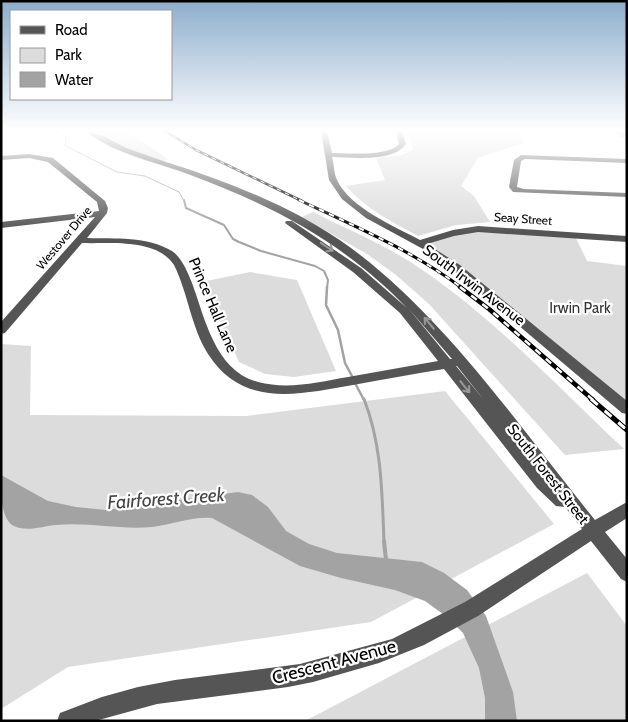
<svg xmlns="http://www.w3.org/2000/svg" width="628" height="722" viewBox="0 0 628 722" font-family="Cabin,sans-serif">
<rect width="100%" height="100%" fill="#fff"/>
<g fill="#dcdcdc">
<polygon points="96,131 126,131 168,159 163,161 130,149"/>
<path d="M407,131H517L523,143L478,158L461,186L474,196L490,222L456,225L418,236C392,222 366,209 346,186L385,180L376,158L402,155L413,149Z"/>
<path d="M313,212C349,230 388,246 421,269C495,319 559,388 624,449L565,455L429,304L396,275L367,254L302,217Z"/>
<polygon points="466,230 575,236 587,261 627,266 627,409 475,283 419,243"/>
<polygon points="250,272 297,280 336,371 294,377 265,374 239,362 202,282"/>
<polygon points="1,344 31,346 30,415 246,416 445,391 554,524 371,622 68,667 1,709"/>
<polygon points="587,573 627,626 627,721 305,721"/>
</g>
<path fill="#a3a3a3" d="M1,475L48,501L76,507L106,510L238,492L252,495L268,507L286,531L309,544L337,553L422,562L444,573L467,590L486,616L513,692L517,721H485V698L479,668L463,633L447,617L425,601L395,590L341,578L300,566L212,518C192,516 171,525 152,527C120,530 89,522 56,525C42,526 26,533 12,525C0,515 1,491 1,475Z"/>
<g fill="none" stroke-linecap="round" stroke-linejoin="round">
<polyline stroke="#a3a3a3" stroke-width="1" points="54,131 66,137 65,145 68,147 117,172 145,176 179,192 184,201"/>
<polyline stroke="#a3a3a3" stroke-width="2" points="184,200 186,208 224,225 233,239 239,242 261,251 315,266 324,271 328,280 327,288"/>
<g stroke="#a3a3a3" stroke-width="2.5">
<polyline points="327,287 326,305 338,330 345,363 353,378"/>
<polyline points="355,383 364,400"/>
</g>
<path stroke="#a3a3a3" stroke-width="3" d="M364,399C382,445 382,493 384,542"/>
<polyline stroke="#a3a3a3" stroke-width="4" points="384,541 386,560"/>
<g fill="#555" fill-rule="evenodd">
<path d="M85,131C99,131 113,142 127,148C139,153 153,157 166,162C230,182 296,208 351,248C447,319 520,428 595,520L627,502V518L605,532L627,559V582L621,579L591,541L478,616L424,645L379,663L313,682L288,687L157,704L95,721H57L60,713L102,697L138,687L175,680L300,664L392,639L465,602L582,529L565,507L556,506L537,488L444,369C414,374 384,379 353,385C300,394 243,409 208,354C191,327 188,293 174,265C156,238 110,244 82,243L5,333L1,334V322L95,217L1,228V222L99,211L97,202L48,162L29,158L1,160V156L29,154L53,158L105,201L108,208L107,213L87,238C115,239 147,236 172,251C182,258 187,271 192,283C205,318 215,371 258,382C288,390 319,382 348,377C378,372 408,366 438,361L400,313L353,272L285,223L286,221H292L361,268L407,308C345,244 276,207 193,176C158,162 115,155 85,131ZM409,309L452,359H450ZM456,366H457L484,400Z"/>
<path d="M321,131H327L332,153C348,153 388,157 399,144L396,131H402L406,144C392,163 354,157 332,157C334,164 334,174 337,180C350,208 394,226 420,240L453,230L478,226L627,236V242L478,232L454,236L427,244L460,265L627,401V414L622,413L452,269L423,249L366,218L342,199L329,180Z"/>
<polygon points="521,155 627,159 627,163 525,159 521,161 517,187 524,189 627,193 627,197 513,192 509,187 514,160"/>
</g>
<g stroke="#000" stroke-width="2.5">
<polyline id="rail-far3" points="165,131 196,150 302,201"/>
</g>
<g stroke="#000" stroke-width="3">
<path id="rail-far2" d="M299,200C355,226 413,251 462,288"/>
</g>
<g stroke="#000" stroke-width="4.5">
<polyline id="rail-far1" points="460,287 489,309 593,400"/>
</g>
<g stroke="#000" stroke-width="5">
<polyline id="rail" points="591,399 627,430"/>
</g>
<use href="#rail-far3" stroke="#fff" stroke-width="1" stroke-dasharray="4.5" stroke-linecap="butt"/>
<use href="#rail-far2" stroke="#fff" stroke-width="2" stroke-dasharray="5.5" stroke-linecap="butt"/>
<use href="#rail-far1" stroke="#fff" stroke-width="2.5" stroke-dasharray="7" stroke-linecap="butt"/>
<use href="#rail" stroke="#fff" stroke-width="3" stroke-dasharray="9" stroke-linecap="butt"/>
</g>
<polygon fill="#a9a9a9" points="615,131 627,131 627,137 621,137"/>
<defs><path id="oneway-shaft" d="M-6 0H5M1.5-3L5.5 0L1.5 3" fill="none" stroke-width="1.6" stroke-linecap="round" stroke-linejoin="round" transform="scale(1.25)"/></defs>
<g stroke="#999">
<use href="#oneway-shaft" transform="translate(327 247) rotate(34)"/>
<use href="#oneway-shaft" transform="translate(429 323) rotate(-130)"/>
<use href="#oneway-shaft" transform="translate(465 387) rotate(51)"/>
</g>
<linearGradient id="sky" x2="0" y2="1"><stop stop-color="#8cadcc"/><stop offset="0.56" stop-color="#fff"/><stop offset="1" stop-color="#fff" stop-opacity="0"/></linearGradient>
<rect width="628" height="232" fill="url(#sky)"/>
<g text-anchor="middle" stroke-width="4.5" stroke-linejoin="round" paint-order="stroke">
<g font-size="12" fill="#000" stroke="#fff">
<text transform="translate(523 219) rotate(4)" y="4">Seay Street</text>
<text transform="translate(64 238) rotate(-50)" y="4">Westover Drive</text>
</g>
<g font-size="15" fill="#000" stroke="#fff">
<text transform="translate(474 285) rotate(37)" y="5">South Irwin Avenue</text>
<text transform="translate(213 305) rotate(67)" y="5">Prince Hall Lane</text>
<text transform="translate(548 474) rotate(52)" y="5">South Forest Street</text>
</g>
<g font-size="15" fill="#333" stroke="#fff">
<text x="580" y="313">Irwin Park</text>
</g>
<g font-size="18" fill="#000" stroke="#fff">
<text transform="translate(334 662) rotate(-15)" y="6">Crescent Avenue</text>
</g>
<g font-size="19" font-style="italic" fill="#444" stroke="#fff">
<text transform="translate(166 498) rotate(-4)" y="7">Fairforest Creek</text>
</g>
</g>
<rect width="628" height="722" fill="none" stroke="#000000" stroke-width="5"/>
<rect x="10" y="10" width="162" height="90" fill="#ffffff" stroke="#999999"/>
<rect x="20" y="26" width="25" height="8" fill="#555555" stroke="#999999"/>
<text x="55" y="35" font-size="15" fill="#000000">Road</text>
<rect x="20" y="48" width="25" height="15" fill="#dcdcdc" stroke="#999999"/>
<text x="55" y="60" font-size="15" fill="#000000">Park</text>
<rect x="20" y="72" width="25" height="15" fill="#a3a3a3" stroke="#999999"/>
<text x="55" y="85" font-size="15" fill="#000000">Water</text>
</svg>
